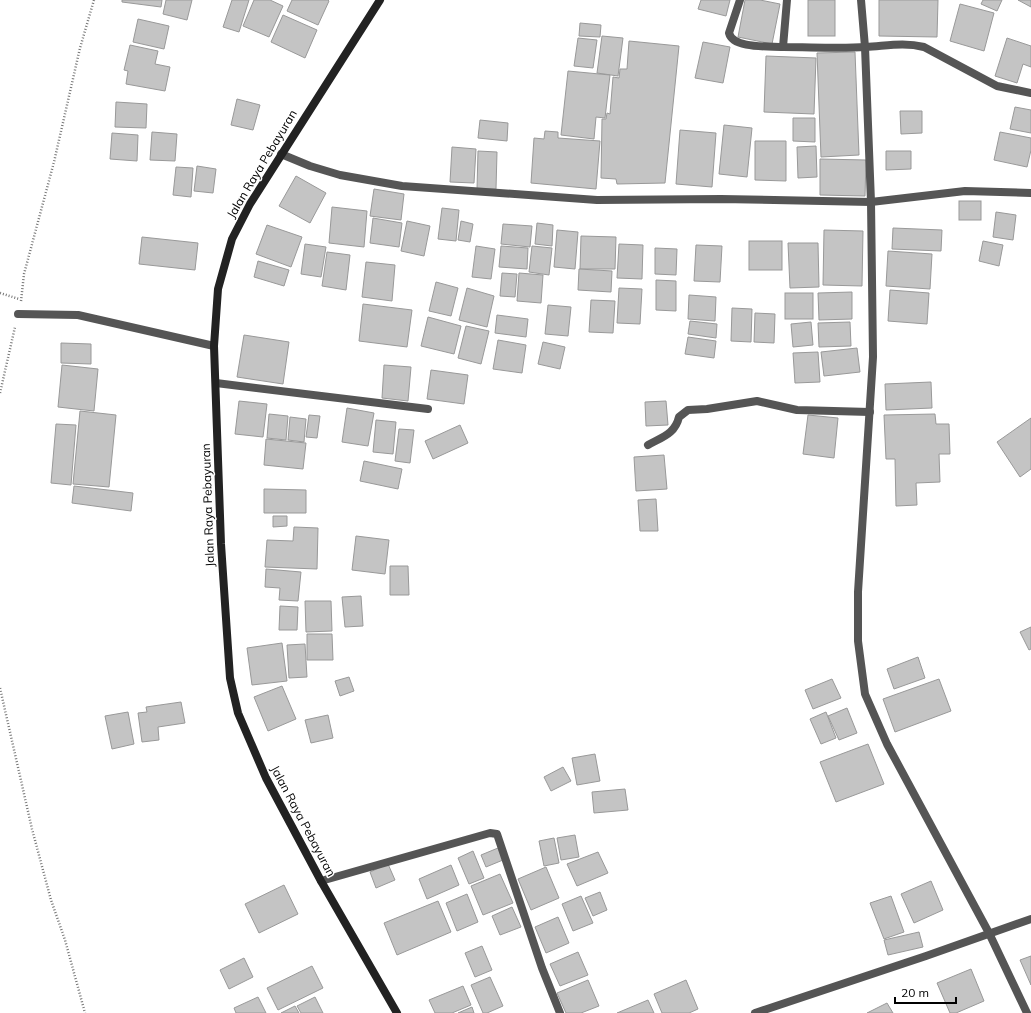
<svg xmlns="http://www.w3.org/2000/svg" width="1031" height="1013" viewBox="0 0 1031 1013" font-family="Mulish,sans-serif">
<rect width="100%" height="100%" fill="#fff"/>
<g fill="#c4c4c4" stroke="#999">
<polygon points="122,0 162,0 161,7 122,2"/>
<polygon points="166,0 192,0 187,20 163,14"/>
<polygon points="232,0 249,0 239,32 223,27"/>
<polygon points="254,0 270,0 283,6 269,37 243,26"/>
<polygon points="292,0 328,0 329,1 318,25 287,11"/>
<polygon points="701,0 730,0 726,16 698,9"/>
<polygon points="745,0 760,0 780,4 772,44 738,37"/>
<rect x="808" y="0" width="27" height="36"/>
<polygon points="879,0 938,0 937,37 879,36"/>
<polygon points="983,0 1002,0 997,11 981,4"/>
<polygon points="1018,0 1031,0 1031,7"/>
<polygon points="960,4 994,13 984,51 950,41"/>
<polygon points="283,15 317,30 305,58 271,42"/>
<polygon points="138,19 169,26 164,49 133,42"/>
<polygon points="580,23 601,25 600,37 579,36"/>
<polygon points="602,36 623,38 618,76 597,73"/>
<polygon points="578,38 597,40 593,68 574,66"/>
<polygon points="1007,38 1031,46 1031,67 1023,64 1017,83 995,76"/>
<polygon points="629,41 679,46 665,183 617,184 616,179 601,178 602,119 606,119 607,113 610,114 613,77 619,78 620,69 627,69"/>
<polygon points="703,42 730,47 723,83 695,78"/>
<polygon points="130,45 158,51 155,64 170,67 165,91 126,84 128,71 124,70"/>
<polygon points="855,52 859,155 821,157 817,53"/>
<polygon points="766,56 816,58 814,114 764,112"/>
<polygon points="568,71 610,75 605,118 596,117 594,139 561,135"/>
<polygon points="237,99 260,105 253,130 231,125"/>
<polygon points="116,102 147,104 146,128 115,127"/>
<polygon points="1015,107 1031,110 1031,133 1010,129"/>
<polygon points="900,111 922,111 922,133 901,134"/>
<polygon points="793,118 815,118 815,142 793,141"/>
<polygon points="480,120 508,123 507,141 478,138"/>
<polygon points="724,125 752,128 747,177 719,174"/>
<polygon points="680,130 716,133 712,187 676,184"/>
<polygon points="545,131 558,132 558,138 600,141 596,189 531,183 534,138 544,139"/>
<polygon points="152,132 177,134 175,161 150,160"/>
<polygon points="1000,132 1031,138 1031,150 1027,167 994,160"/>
<polygon points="112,133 138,135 137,161 110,159"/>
<polygon points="755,141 786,141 786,181 755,180"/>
<polygon points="816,146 817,177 798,178 797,147"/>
<polygon points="452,147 476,149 474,183 450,182"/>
<polygon points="478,151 497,152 496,189 477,189"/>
<polygon points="886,151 911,151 911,169 886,170"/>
<polygon points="820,159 866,160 865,196 820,195"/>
<polygon points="197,166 216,169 213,193 194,191"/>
<polygon points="176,167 193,168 191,197 173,195"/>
<polygon points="296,176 326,193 310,223 279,206"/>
<polygon points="374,189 404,194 401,220 370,216"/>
<rect x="959" y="201" width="22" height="19"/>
<polygon points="332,207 367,211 364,247 329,243"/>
<polygon points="442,208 459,210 456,241 438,239"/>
<polygon points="996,212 1016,215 1013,240 993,237"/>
<polygon points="373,218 402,223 399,247 370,243"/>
<polygon points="407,221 430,226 424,256 401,251"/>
<polygon points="461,221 473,224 470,242 458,240"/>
<polygon points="537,223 553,225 552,246 535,244"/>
<polygon points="503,224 532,226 530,247 501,244"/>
<polygon points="267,225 302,237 291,267 256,254"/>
<polygon points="893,228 942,230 941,251 892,249"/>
<polygon points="557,230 578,232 575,269 554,267"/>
<polygon points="824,230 863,231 862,286 823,285"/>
<polygon points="581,236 616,237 615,269 580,269"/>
<polygon points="142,237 198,243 195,270 139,264"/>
<rect x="749" y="241" width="33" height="29"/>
<polygon points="983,241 1003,245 999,266 979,261"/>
<polygon points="788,243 818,243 819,287 790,288"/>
<polygon points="305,244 326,247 321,277 301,274"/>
<polygon points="619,244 643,245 642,279 617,278"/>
<polygon points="696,245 722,246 720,282 694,281"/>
<polygon points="476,246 495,249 491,279 472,277"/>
<polygon points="501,246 528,248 527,269 499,267"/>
<polygon points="532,246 552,248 549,275 529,272"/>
<polygon points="655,248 677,249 676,275 655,274"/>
<polygon points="888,251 932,254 930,289 886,286"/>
<polygon points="327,252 350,255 346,290 322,286"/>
<polygon points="258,261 289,270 284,286 254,277"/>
<polygon points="366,262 395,265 392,301 362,297"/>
<polygon points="579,269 612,271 611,292 578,290"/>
<polygon points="502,273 517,274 515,297 500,296"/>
<polygon points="519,273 543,275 541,303 517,301"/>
<polygon points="656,280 676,281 676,311 656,310"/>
<polygon points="436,282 458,288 451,316 429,311"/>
<polygon points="467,288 494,296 487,327 459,320"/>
<polygon points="619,288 642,289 640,324 617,323"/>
<polygon points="890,290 929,293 927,324 888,321"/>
<polygon points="852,292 852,319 819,320 818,293"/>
<rect x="785" y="293" width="28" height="26"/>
<polygon points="689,295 716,297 715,321 688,319"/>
<polygon points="591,300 615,301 613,333 589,332"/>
<polygon points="363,304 412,310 407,347 359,341"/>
<polygon points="548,305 571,307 568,336 545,334"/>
<polygon points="732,308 752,309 751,342 731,341"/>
<polygon points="755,313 775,314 774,343 754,342"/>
<polygon points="497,315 528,319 526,337 495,333"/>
<polygon points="428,317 461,326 454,354 421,346"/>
<polygon points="690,321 717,324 716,338 688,334"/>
<polygon points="811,322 813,345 793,347 791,324"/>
<polygon points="850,322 851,346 819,347 818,323"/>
<polygon points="466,326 489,331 481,364 458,358"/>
<polygon points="244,335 289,342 283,384 237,377"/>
<polygon points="688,337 716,341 714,358 685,354"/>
<polygon points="498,340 526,345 522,373 493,369"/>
<polygon points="543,342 565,347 560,369 538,364"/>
<polygon points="61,343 91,344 91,364 61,363"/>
<polygon points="857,348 860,372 824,376 821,352"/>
<polygon points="818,352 820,382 795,383 793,353"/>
<polygon points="62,365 98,369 94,411 58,407"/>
<polygon points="384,365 411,367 408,401 382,398"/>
<polygon points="431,370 468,375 464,404 427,399"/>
<polygon points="931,382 932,408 886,410 885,384"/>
<polygon points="239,401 267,404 263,437 235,434"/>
<polygon points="666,401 668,425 646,426 645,402"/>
<polygon points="347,408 374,413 368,446 342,442"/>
<polygon points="80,411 116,415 109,487 73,484"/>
<polygon points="269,414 288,416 286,440 267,438"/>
<polygon points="935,414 936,424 949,424 950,454 939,454 940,482 916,483 917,505 896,506 895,459 886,459 884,415"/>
<polygon points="309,415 320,416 317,438 306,437"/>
<polygon points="808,415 838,418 834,458 803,454"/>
<polygon points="290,417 306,419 304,442 288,440"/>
<polygon points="1031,418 1031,469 1020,477 997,442"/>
<polygon points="376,420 396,422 393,454 373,452"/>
<polygon points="56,424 76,425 71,485 51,483"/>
<polygon points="460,425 468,443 433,459 425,441"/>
<polygon points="399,429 414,430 410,463 395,461"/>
<polygon points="266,439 306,443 303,469 264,465"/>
<polygon points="664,455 667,489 636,491 634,457"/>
<polygon points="364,461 402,469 398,489 360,481"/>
<polygon points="74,486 133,493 131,511 72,503"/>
<polygon points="264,489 306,490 306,513 264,513"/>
<polygon points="656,499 658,531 640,531 638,500"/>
<polygon points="273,516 287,516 287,526 273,527"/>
<polygon points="294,527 318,528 317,569 265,567 267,540 293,541"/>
<polygon points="356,536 389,540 385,574 352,570"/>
<polygon points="390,566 408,566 409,595 390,595"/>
<polygon points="266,569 301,572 298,601 279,600 280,588 265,587"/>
<polygon points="361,596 363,626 345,627 342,597"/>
<polygon points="305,601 331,601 332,631 306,632"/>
<polygon points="280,606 298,607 297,630 279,630"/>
<polygon points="1031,627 1031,649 1029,650 1020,632"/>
<polygon points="307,634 332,634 333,660 307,660"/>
<polygon points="282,643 287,681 252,685 247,648"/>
<polygon points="305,644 307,677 289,678 287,645"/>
<polygon points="918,657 925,678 894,689 887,669"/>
<polygon points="349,677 354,691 340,696 335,681"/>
<polygon points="832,679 841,698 813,709 805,690"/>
<polygon points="939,679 951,711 895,732 883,699"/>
<polygon points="282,686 296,719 268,731 254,697"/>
<polygon points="181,702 185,723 158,727 159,740 142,742 138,713 147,712 146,707"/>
<polygon points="847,708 857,733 839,740 828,716"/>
<polygon points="128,712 134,744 112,749 105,716"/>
<polygon points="826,712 836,738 821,744 810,719"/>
<polygon points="328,715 333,738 311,743 305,720"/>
<polygon points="868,744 884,784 836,802 820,762"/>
<polygon points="595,754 600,781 577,785 572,758"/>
<polygon points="563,767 571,781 551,791 544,777"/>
<polygon points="625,789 628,810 594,813 592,792"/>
<polygon points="575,835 579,857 561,860 557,838"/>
<polygon points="554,838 559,863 544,866 539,841"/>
<polygon points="498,848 503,860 486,867 481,855"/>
<polygon points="473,851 484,878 469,884 458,858"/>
<polygon points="598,852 608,873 577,886 567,864"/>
<polygon points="388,864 395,880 376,888 370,872"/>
<polygon points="451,865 459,885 427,899 419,879"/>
<polygon points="546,867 559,898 531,910 518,879"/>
<polygon points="500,874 513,903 483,915 471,886"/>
<polygon points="931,881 943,910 914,923 901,894"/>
<polygon points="284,885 298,914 259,933 245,904"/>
<polygon points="600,892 607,910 593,916 585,898"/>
<polygon points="467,894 478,922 457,931 446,903"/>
<polygon points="581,896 593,923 573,931 562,904"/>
<polygon points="891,896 904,932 884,939 870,903"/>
<polygon points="438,901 451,932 397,955 384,923"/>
<polygon points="512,907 521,927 500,935 492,916"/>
<polygon points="558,917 569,943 546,953 535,927"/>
<polygon points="919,932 923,947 888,955 884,940"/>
<polygon points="482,946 492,970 475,977 465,953"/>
<polygon points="578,952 588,975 560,986 550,964"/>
<polygon points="1031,956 1031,985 1020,960"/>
<polygon points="244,958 253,977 229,989 220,970"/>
<polygon points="312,966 323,988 278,1010 267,988"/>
<polygon points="971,969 984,1001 956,1013 950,1013 937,983"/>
<polygon points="490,977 503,1006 487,1013 483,1013 471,985"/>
<polygon points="588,980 599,1006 581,1013 566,1013 557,993"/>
<polygon points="686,980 698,1009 689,1013 662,1013 654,994"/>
<polygon points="463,986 471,1005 452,1013 435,1013 429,1000"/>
<polygon points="258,997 266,1013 236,1013 234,1008"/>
<polygon points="315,997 323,1013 301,1013 297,1006"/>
<polygon points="648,1000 654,1013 617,1013"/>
<polygon points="887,1003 893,1013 867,1013"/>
<polygon points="295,1006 299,1013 281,1013"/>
<polygon points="472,1007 474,1013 458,1013"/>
</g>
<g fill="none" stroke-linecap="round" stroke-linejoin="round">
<g stroke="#777" stroke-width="2.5" stroke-dasharray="1 2" stroke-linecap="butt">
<polyline points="0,293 19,299"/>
<polyline points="21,301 24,274 54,162 80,48 94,0"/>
<polyline points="0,393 15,327"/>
<polyline points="0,688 32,829 51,900 65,940 85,1013"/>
</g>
<g stroke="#555" stroke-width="8">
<path d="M740,0L729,33C733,49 769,46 783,47"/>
<path d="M787,0L783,47C811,47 839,49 866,47C886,46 904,42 924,47L997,86L1031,93"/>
<polyline points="861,0 865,47 871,202 873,357 858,592 858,641 865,694 887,744 989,933 1027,1013"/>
<polyline points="281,154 310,166 340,175 402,186 597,200 721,199 871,202 965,191 1031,193"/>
<polyline points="18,314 78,315 214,346"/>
<polyline points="216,383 428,409"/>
<path d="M648,445C662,437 675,434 679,417L688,410L707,409L757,401L797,410L870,412"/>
<polyline points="321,881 490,833 497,834 542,968 560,1013"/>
<polyline points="755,1013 926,956 1031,919"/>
</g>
<polyline stroke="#222" stroke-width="8" points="380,0 250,204 232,239 218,289 214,346 221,544 230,678 238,713 266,778 321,881 397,1013"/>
</g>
<g text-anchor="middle" stroke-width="3" stroke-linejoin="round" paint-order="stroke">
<g font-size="12" fill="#000" stroke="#fff">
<text transform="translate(262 164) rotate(-59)" y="4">Jalan Raya Pebayuran</text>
<text transform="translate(208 505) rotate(-92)" y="4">Jalan Raya Pebayuran</text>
<text transform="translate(303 821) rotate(62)" y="4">Jalan Raya Pebayuran</text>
</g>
</g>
<path d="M895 997v6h61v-6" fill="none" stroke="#000000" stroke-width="2"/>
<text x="901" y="997" font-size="12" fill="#000000" stroke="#ffffff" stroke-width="3" paint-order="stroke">20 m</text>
</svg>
